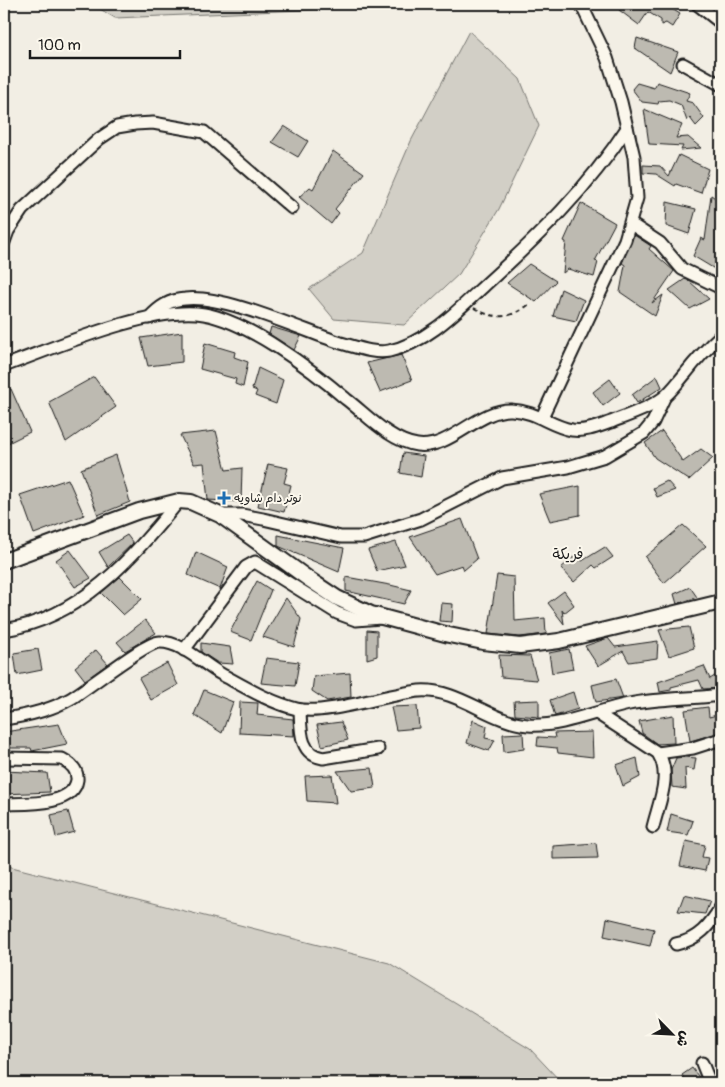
<svg xmlns="http://www.w3.org/2000/svg" width="725" height="1087" viewBox="0 0 725 1087" font-family="Pangolin,'Playpen Sans Arabic',sans-serif">
<rect width="100%" height="100%" fill="#f2eee4"/>
<filter id="ink" filterUnits="userSpaceOnUse"><feTurbulence type="fractalNoise" baseFrequency=".02" numOctaves="2"/><feDisplacementMap in="SourceGraphic" scale="10" xChannelSelector="R" yChannelSelector="G"/><feConvolveMatrix kernelMatrix="1 2 1 2 8 2 1 2 1" color-interpolation-filters="sRGB"/></filter>
<g filter="url(#ink)">
<g fill="#d2cfc6" stroke="#777671">
<polygon points="48,4 405,4 404,9 349,8 115,18 100,9"/>
<polygon points="469,31 520,79 539,126 499,209 459,274 404,325 334,319 309,289 363,253 411,141"/>
<polygon points="4,865 389,963 530,1049 562,1083 4,1083"/>
</g>
<g fill="#bdbab1" stroke="#1c1c1c">
<polygon points="623,4 664,4 680,14 672,27 666,23 661,25 661,20 648,12 639,25 619,10"/>
<polygon points="637,38 678,52 670,72 635,48"/>
<polygon points="657,82 690,93 686,101 693,103 704,118 696,126 690,118 687,121 681,105 669,100 659,101 658,104 642,102 632,89 637,83 654,88"/>
<polygon points="644,109 682,125 676,138 688,137 701,148 681,150 683,146 649,144"/>
<polygon points="284,126 308,141 298,157 272,142"/>
<polygon points="333,151 364,173 335,209 339,213 331,224 299,197 310,187 313,189"/>
<polygon points="679,155 708,169 701,193 676,184 675,186 656,174 643,173 643,165 660,166 669,176"/>
<polygon points="711,195 721,202 721,265 718,271 693,256 701,238 705,240"/>
<polygon points="667,202 696,209 689,234 666,226"/>
<polygon points="581,203 615,223 595,261 598,262 594,277 568,269 563,273 566,242 564,241"/>
<polygon points="634,235 651,246 649,249 674,271 652,303 663,295 655,316 620,292 625,265 622,263"/>
<polygon points="529,264 556,281 536,302 507,283"/>
<polygon points="685,279 689,281 709,299 690,309 669,290"/>
<polygon points="561,289 584,300 576,321 553,316"/>
<polygon points="271,327 301,336 294,350 269,334"/>
<polygon points="182,332 182,362 148,366 141,338"/>
<polygon points="205,343 235,352 234,357 248,362 243,387 235,384 236,379 200,369"/>
<polygon points="401,355 412,380 380,392 367,363"/>
<polygon points="258,368 283,380 276,404 255,396 257,391 252,389"/>
<polygon points="657,376 662,387 637,403 632,395"/>
<polygon points="94,377 116,407 66,442 49,402"/>
<polygon points="610,379 620,393 603,406 593,392"/>
<polygon points="11,389 30,432 4,445 4,392"/>
<polygon points="216,431 226,470 242,468 241,502 208,500 204,463 194,464 180,435"/>
<polygon points="662,431 683,462 701,449 713,458 689,480 655,458 645,443"/>
<polygon points="403,453 424,456 421,477 400,473"/>
<polygon points="116,455 130,502 98,515 81,469"/>
<polygon points="268,464 288,468 284,483 291,485 284,512 258,506"/>
<polygon points="68,479 84,515 34,534 20,495"/>
<polygon points="667,481 675,490 657,497 653,488"/>
<polygon points="580,486 580,515 550,521 539,494"/>
<polygon points="462,519 477,559 464,570 462,565 435,574 410,537"/>
<polygon points="683,525 706,546 664,583 645,557"/>
<polygon points="127,535 133,543 108,567 99,552"/>
<polygon points="278,535 344,548 339,572 278,546"/>
<polygon points="396,542 405,565 377,571 368,550"/>
<polygon points="605,547 613,557 596,568 593,565 574,582 561,568 576,555 582,561"/>
<polygon points="70,550 91,578 75,587 56,560"/>
<polygon points="196,552 228,567 220,589 188,575"/>
<polygon points="497,575 514,577 515,621 545,618 546,634 520,637 488,634"/>
<polygon points="120,577 142,599 123,615 101,593"/>
<polygon points="346,577 390,585 411,590 404,604 346,591"/>
<polygon points="257,581 271,590 251,640 230,632"/>
<polygon points="690,587 697,597 677,604 674,594"/>
<polygon points="564,591 574,605 564,613 562,610 564,624 548,603"/>
<polygon points="286,598 301,619 294,647 263,637"/>
<polygon points="441,603 453,604 452,622 439,621"/>
<polygon points="145,620 156,633 125,651 117,642"/>
<polygon points="689,627 694,648 669,656 659,630"/>
<polygon points="367,630 377,631 377,656 367,659"/>
<polygon points="608,638 615,647 658,641 657,658 629,662 623,651 598,666 585,646"/>
<polygon points="201,643 230,647 233,664 218,663 201,652"/>
<polygon points="38,649 42,670 17,675 14,653"/>
<polygon points="569,649 573,669 552,673 549,653"/>
<polygon points="96,650 108,664 85,680 75,667"/>
<polygon points="499,655 530,656 537,680 501,677"/>
<polygon points="266,658 299,662 295,686 261,683"/>
<polygon points="167,663 178,685 151,700 139,678"/>
<polygon points="704,666 710,679 721,672 721,688 703,689 699,680 671,687 671,690 660,692 658,682"/>
<polygon points="350,673 351,697 327,701 312,691 314,676"/>
<polygon points="616,679 623,698 596,702 592,685"/>
<polygon points="204,690 233,702 222,733 194,715"/>
<polygon points="573,692 578,709 555,716 550,700"/>
<polygon points="539,700 539,717 515,715 514,701"/>
<polygon points="240,702 258,703 257,715 293,719 294,736 239,733"/>
<polygon points="417,706 419,728 396,730 391,707"/>
<polygon points="708,707 709,717 721,714 721,732 690,741 685,710"/>
<polygon points="673,715 674,743 657,744 642,733 639,721"/>
<polygon points="473,720 487,726 485,738 495,740 489,751 467,743"/>
<polygon points="341,722 348,740 322,746 317,725"/>
<polygon points="59,724 67,744 32,751 31,748 4,748 4,732"/>
<polygon points="592,732 593,757 558,753 557,748 537,746 538,737 555,738 554,733"/>
<polygon points="523,733 524,749 504,752 503,734"/>
<polygon points="685,757 696,758 694,770 685,768 686,789 672,787 671,770 676,758"/>
<polygon points="637,758 640,777 623,786 616,765"/>
<polygon points="372,768 375,788 351,791 337,771"/>
<polygon points="4,771 47,773 50,792 4,794"/>
<polygon points="332,775 336,803 307,801 305,776"/>
<polygon points="68,811 74,832 56,837 51,815"/>
<polygon points="671,814 693,821 688,835 667,832"/>
<polygon points="686,841 705,845 702,857 708,858 705,871 680,866"/>
<polygon points="596,843 598,858 553,859 553,846"/>
<polygon points="684,895 710,901 705,914 678,911"/>
<polygon points="607,918 654,929 650,946 604,936"/>
<polygon points="692,1068 701,1080 702,1083 688,1083 682,1075"/>
</g>
<g fill="none" stroke-linecap="round" stroke-linejoin="round">
<g stroke="#1c1c1c" stroke-width="15">
<g id="minor">
<polyline points="697,4 721,23"/>
<polyline points="683,64 721,85"/>
<polyline points="631,224 660,243 682,269 721,288"/>
<polyline points="4,242 8,231 22,210 99,139 117,127 135,124 153,123 204,132 292,208"/>
<path d="M149,318C159,307 169,300 185,299C223,294 302,330 341,343C356,347 374,354 389,351C427,343 458,310 485,285C538,237 588,188 627,128"/>
<path d="M4,366C54,348 152,305 204,314C249,322 311,369 346,399C367,415 390,441 417,445C450,450 478,409 511,410C537,411 549,426 572,430C586,432 599,426 611,422C629,415 648,409 663,398C671,392 678,382 685,374C696,360 708,347 721,335"/>
<polyline points="542,417 625,240 637,198 634,157 621,102 607,58 581,4"/>
<polyline points="220,515 242,515 263,519 341,537 364,537 421,519 502,478 568,467 605,456 644,433 653,422 664,398"/>
<path d="M4,630C81,618 131,559 179,501"/>
<polyline points="184,650 246,567 255,562 337,613 356,620 381,618"/>
<path d="M300,710C301,730 299,754 323,758L378,749"/>
<path d="M598,714L658,753C672,775 659,802 653,827"/>
<path d="M4,719C25,716 51,710 70,699C89,688 145,642 160,642C182,642 203,664 221,674C245,687 271,703 297,709C325,716 387,694 419,691C458,688 490,722 528,725C564,727 595,711 629,704C660,698 691,699 721,695"/>
<polyline points="658,753 693,748 721,739"/>
<path d="M4,758L62,759C70,763 78,769 77,780C73,807 23,803 4,804"/>
<path d="M676,944C698,940 710,925 721,907"/>
<polyline points="702,1063 710,1083"/>
</g>
</g>
<g stroke="#1c1c1c" stroke-width="18">
<polyline id="tertiary" points="4,561 139,511 179,501 191,502 220,515 310,580 337,598 371,614 449,635 483,642 520,646 559,641 721,602"/>
</g>
<path stroke="#1c1c1c" stroke-width="2" stroke-dasharray="5 4" stroke-linecap="butt" d="M474,308C496,321 512,318 531,303"/>
<use href="#minor" stroke="#fbf7ec" stroke-width="11"/>
<use href="#tertiary" stroke="#fbf7ec" stroke-width="14"/>
</g>
</g>
<path fill="#1f6fb2" stroke="#fbf7ec" stroke-width="2" d="M221.5 490.5h5v5h5v5h-5v5h-5v-5h-5v-5h5z"/>
<g text-anchor="middle" stroke-width="4" stroke-linejoin="round" paint-order="stroke">
<g font-size="12" fill="#1c1c1c" stroke="#fbf7ec" text-anchor="start">
<text x="234" y="502">نوتر دام شاويه</text>
</g>
<g font-size="15" fill="#1c1c1c" stroke="#fbf7ec">
<text x="568" y="559">فريكة</text>
</g>
</g>
<rect width="725" height="1087" fill="none" stroke="#fbf7ec" stroke-width="20"/>
<rect x="10" y="10" width="705" height="1067" fill="none" stroke="#1c1c1c" stroke-width="2" filter="url(#ink)"/>
<g transform="translate(672 1034) rotate(114)" stroke="#fbf7ec" stroke-width="4" paint-order="stroke">
<path d="M0-4L9 19L0 12L-9 19Z" fill="#1c1c1c"/>
<text y="-8" font-size="14" font-weight="bold" text-anchor="middle" fill="#1c1c1c">ش</text>
</g>
<path d="M30 50v8h150v-8" fill="none" stroke="#1c1c1c" stroke-width="2.5"/>
<text x="38" y="50" font-size="15" fill="#1c1c1c" stroke="#fbf7ec" stroke-width="4" paint-order="stroke">100 m</text>
</svg>
